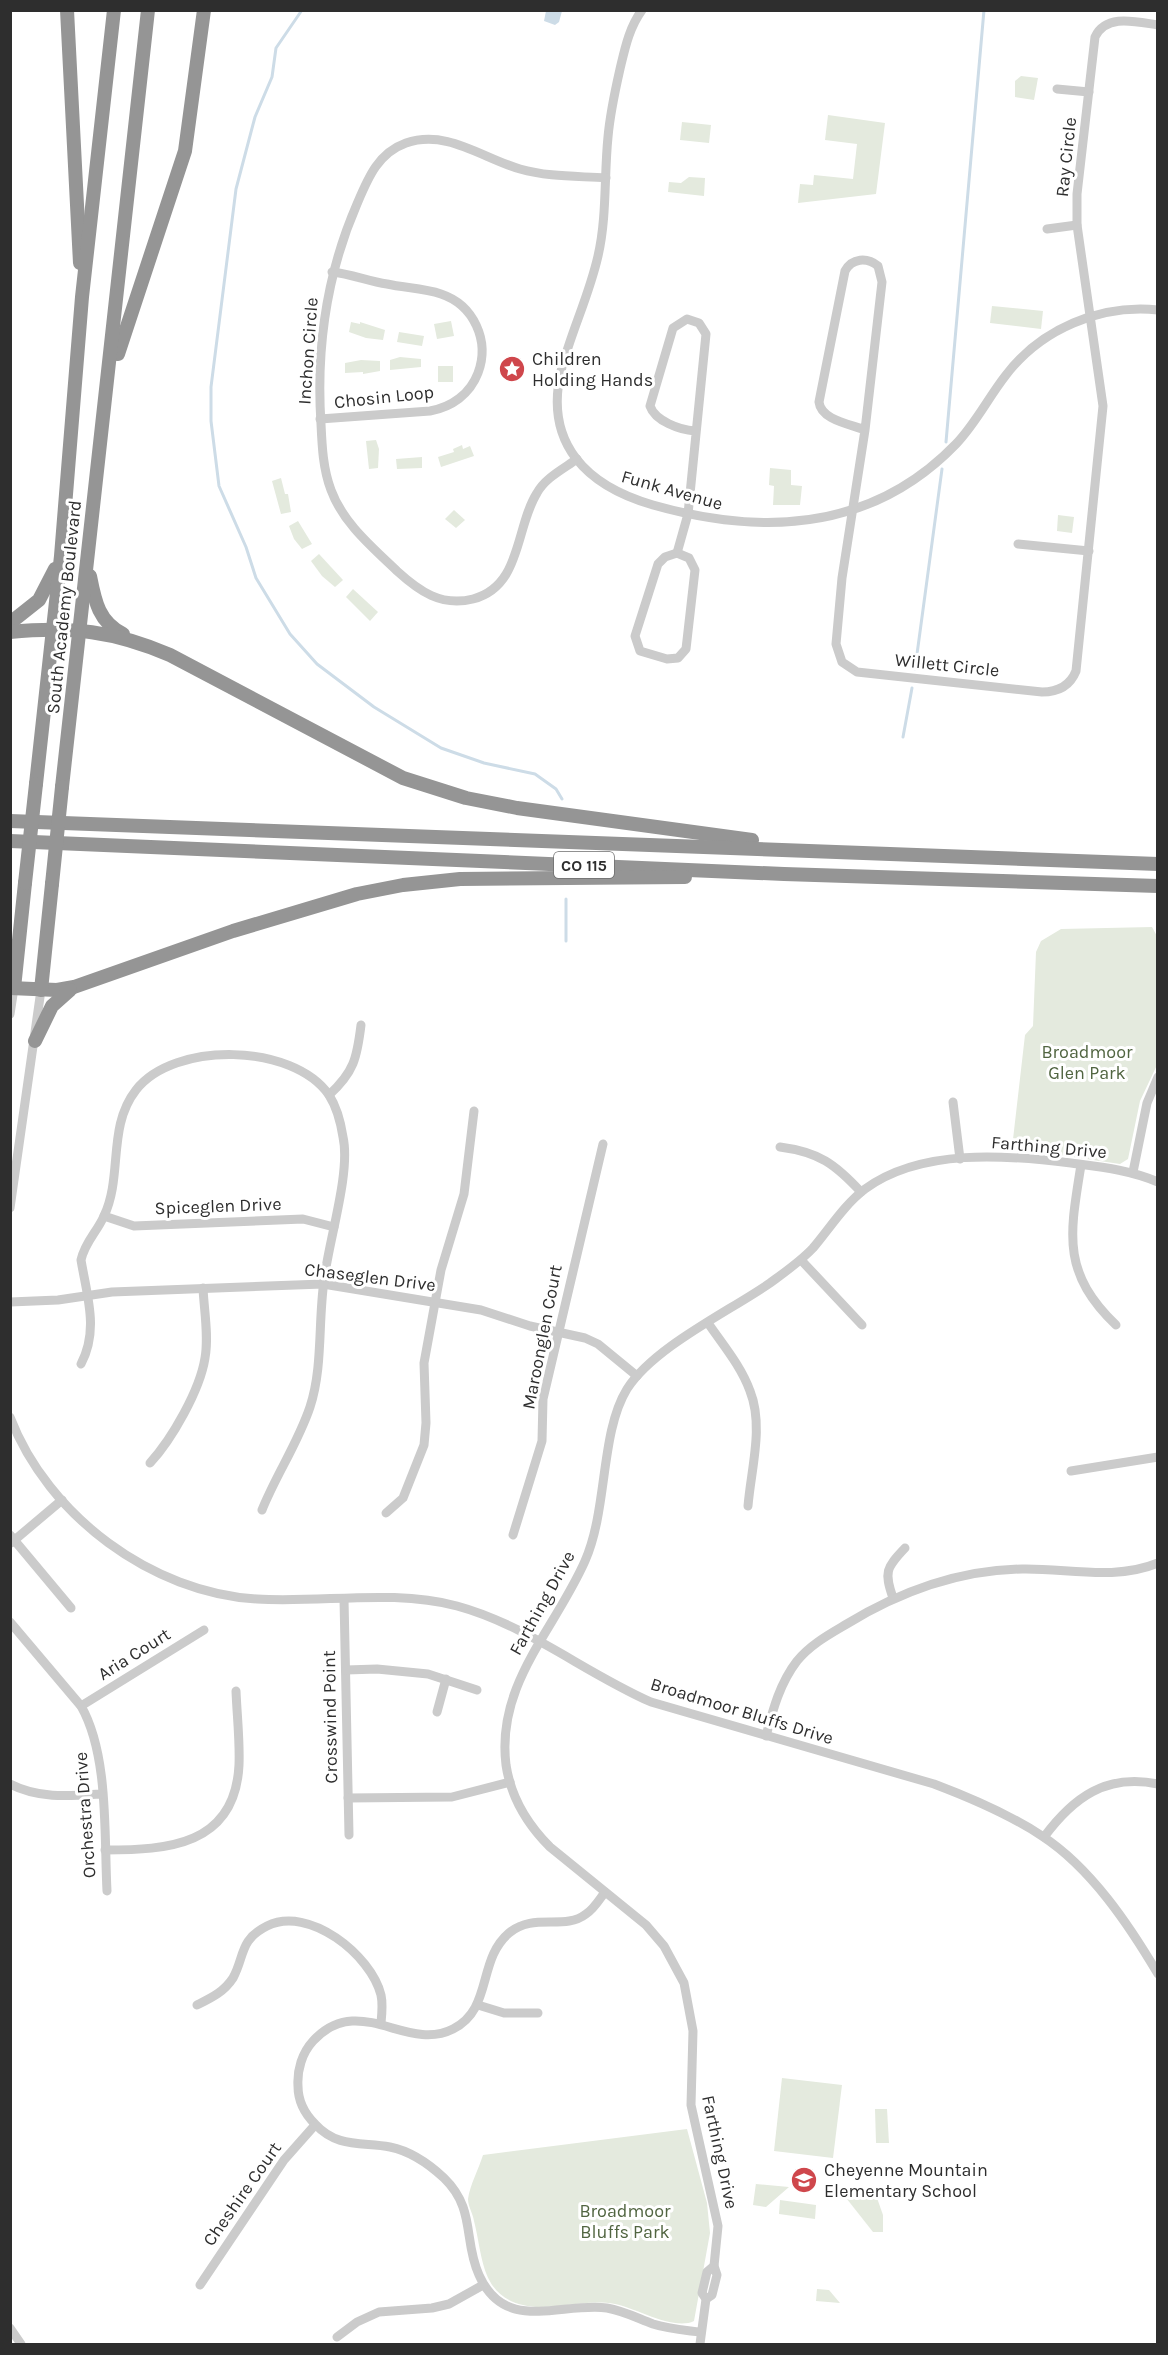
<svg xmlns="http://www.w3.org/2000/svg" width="1168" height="2355" viewBox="0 0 1168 2355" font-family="Karla,sans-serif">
<rect width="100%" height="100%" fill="#fff"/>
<g fill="#e4eade">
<polygon points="1021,76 1038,78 1034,100 1015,97 1015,81"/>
<polygon points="828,115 885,123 876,194 798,203 800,184 813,185 814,175 853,179 857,144 825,140"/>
<polygon points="682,122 711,125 709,143 680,140"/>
<polygon points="689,177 705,178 704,196 668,192 669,182 681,183"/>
<polygon points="992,306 1043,311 1041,329 990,323"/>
<polygon points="451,321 454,336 437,339 434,324"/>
<polygon points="351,322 360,324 360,322 385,330 383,340 366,338 349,332"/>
<polygon points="399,332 424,336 422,346 397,342"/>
<polygon points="400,357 421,359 421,367 390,370 390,360"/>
<polygon points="361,360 380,361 380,371 363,374 363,372 345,373 345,363"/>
<rect x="438" y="366" width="15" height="16"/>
<polygon points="376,440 379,449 378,468 369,469 366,441"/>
<polygon points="462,445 463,449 470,446 474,456 441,467 438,457 454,452 453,449"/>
<polygon points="422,457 422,468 397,469 396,459"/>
<polygon points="770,468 791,470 791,485 802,486 800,505 773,505 774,486 769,485"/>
<polygon points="281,478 285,494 288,494 291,512 281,514 272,481"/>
<polygon points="454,510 465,520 456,528 445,519"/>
<polygon points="1058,515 1074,517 1072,533 1057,531"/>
<polygon points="298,521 312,544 302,549 294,539 289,526"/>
<polygon points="319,554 343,580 335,587 322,576 311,561"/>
<polygon points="353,589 378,612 370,621 346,597"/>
<polygon points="1152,927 1158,938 1157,1065 1140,1101 1128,1159 1120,1164 1012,1148 1025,1035 1033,1026 1036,952 1041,941 1061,929"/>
<polygon points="782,2078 842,2085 833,2158 774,2151"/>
<polygon points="875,2109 887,2109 889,2143 876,2143"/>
<path d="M687,2129L707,2203L710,2233L694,2321C674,2331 636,2308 615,2304C584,2298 550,2312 523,2305C480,2295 483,2255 474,2221C473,2214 468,2206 468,2199C470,2185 479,2168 483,2155Z"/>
<polygon points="756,2183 756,2184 789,2187 766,2207 753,2205"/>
<polygon points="843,2194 877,2198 883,2215 883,2232 873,2232"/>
<polygon points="780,2200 816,2205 815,2219 779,2214"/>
<polygon points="817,2289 829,2290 840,2303 816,2301"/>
</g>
<polygon fill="#cddce7" points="546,11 562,11 559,22 555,25 544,21"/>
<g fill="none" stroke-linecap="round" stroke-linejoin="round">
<g stroke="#cddce7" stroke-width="3">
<polyline points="302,10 276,48 272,77 255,117 236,189 211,387 211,421 219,486 246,547 256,578 290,634 317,664 374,707 441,748 484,763 535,774 556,789 562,799"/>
<polyline points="946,442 984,10"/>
<polyline points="915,669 942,469"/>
<polyline points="903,737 912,688"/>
<polyline points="566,899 566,941"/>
</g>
<g stroke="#cbcbcb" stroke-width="9">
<path d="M642,10C629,28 625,48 620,69C615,91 610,114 608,137C604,176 607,217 598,256C589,296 571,332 561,371C544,444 587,486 653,505C762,536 872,531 956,444C976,423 988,398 1006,375C1041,329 1100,304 1158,310"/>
<polyline points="1057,89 1089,92"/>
<polyline points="1047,229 1077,225"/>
<path d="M320,419L430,411C452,407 470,394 478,373C490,341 474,305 441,294C424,288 405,288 387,284C368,281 351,274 332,272"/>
<path d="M865,430L882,282L878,266C867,257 852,258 845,271L819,402C821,420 850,424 865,430L842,578L836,644L842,662L857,672L1042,692C1058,692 1070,686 1076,671L1103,406L1077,225V194L1095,37C1106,13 1137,22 1158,25"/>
<path d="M577,459C563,469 545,478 537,493C515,528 522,586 473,599C441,607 419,591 397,571C372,547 343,523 331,490C323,469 322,446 321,424C316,348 327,273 357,204C368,178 378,153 406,143C447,129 482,158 520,169C548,177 577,176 606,178"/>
<polyline points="1018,544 1089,551"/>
<path d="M677,553L688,514L706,334L699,323L687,319L673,328L650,406C655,421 680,430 695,431"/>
<polygon points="677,553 689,558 695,570 686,649 678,658 667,659 640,651 635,636 658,564 665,557"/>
<polyline points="10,1014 14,988"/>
<path d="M329,1095C354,1072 357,1058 361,1025"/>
<polyline points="953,1102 960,1159"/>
<path d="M780,1147C819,1152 835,1164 861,1192"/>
<path d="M1081,1165C1070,1234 1061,1272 1116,1325"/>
<polyline points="1133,1172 1147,1103 1158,1077"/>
<polyline points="10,1208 41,990"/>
<polyline points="104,1216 134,1226 303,1219 334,1227"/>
<polyline points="801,1260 862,1325"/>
<polyline points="10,1302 58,1300 112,1292 323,1284 481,1310 530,1326 585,1338 598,1344 637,1376"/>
<path d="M708,1323C723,1345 741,1366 750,1391C764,1426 751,1469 748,1506"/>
<path d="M81,1364C99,1330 87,1296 81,1260C85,1242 97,1232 104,1216C123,1176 107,1127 136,1090C174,1041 293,1043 329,1095C336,1106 341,1124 343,1137C351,1173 328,1243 324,1281C318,1322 323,1368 310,1407C298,1443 276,1475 262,1510"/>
<path d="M10,1417C48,1516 152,1593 257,1599C323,1603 392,1589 457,1606C527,1625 585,1673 651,1702L934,1784C971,1798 1009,1814 1042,1836C1091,1868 1129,1925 1158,1974"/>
<path d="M150,1463C172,1439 200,1390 205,1358C209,1336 204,1310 203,1288"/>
<polyline points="1071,1471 1158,1457"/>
<polyline points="386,1513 403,1498 424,1445 426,1423 424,1363 441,1270 464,1194 474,1111"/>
<polyline points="10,1535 71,1608"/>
<polyline points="513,1535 542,1441 543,1399 603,1144"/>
<polyline points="11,1543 62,1500"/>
<path d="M893,1598C884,1572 886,1568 905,1548"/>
<polyline points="344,1599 349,1835"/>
<path d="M10,1622L81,1706C109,1755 104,1835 107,1891"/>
<polyline points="346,1670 377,1669 428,1674 477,1690"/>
<polyline points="81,1706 204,1630"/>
<polyline points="437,1712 446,1679"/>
<path d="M766,1736C773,1709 780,1683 797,1661C810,1645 828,1635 845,1625C899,1592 958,1570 1022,1569C1067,1568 1114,1581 1158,1563"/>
<path d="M10,1784C39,1799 70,1796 101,1794"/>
<polyline points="348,1798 452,1797 510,1782"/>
<path d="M1044,1837C1073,1798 1106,1773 1158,1784"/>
<path d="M105,1850C167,1850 235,1846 239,1765C240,1741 237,1716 236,1691"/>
<path d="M605,1892C599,1900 594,1909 586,1914C564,1931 534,1912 509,1933C477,1960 493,2009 453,2029C406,2053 359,1991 313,2041C302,2053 297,2070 298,2086C298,2101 304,2113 315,2124C337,2148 361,2142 390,2147C410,2151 429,2164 444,2178C476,2209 463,2240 479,2275C505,2334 560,2302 607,2308C624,2311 637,2318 653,2324C668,2329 684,2330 700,2332"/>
<path d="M197,2005C211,1998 224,1992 233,1978C245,1956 239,1940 267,1926C309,1905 371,1955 381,1995C383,2004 382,2013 381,2023"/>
<polyline points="478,2005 504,2013 538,2013"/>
<polyline points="200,2285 284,2160 315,2125"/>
<path d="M706,2299L712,2295L717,2275L714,2266L718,2226L691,2105L693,2031L684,1983L664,1946L646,1925L550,1847C527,1824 511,1798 506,1765C496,1684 554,1631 585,1561C608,1509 600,1433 627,1389C654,1347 728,1312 770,1283C785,1272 801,1261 813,1248C830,1228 844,1205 865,1189C921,1148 1006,1155 1071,1163C1101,1167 1130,1170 1158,1182"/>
<polyline points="10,2328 21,2344"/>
<polyline points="337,2337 357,2322 379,2312 432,2308 449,2304 483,2285"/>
<polyline points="700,2344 706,2299 702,2293 707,2272 714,2266"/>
</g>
<g stroke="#959595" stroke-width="14">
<polyline points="67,10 80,263"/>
<polyline points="118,354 185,151 204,10"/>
<path d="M90,576C95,602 99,622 123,634"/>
<polyline points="10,623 39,600 55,569"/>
<path d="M10,632C71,626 114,631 170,655L403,778L466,798L517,808L752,840"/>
<polyline points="36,784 61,556 82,297 114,10"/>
<polyline points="62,787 148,10"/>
<polyline points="10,821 1158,864"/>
<polyline points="10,841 784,874 1158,886"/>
<polyline points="10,988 57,990 74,987 233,931 357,894 403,885 460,879 685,877"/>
<polyline points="14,988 25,883"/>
<polyline points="41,990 52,884"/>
<polyline points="35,1041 52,1006 70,990"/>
</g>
<g stroke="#959595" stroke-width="14">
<polyline points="25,883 36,784"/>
<polyline points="52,884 62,787"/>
</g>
</g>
<defs>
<g id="sight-disc" transform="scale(1.35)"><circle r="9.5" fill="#cf474c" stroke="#fff"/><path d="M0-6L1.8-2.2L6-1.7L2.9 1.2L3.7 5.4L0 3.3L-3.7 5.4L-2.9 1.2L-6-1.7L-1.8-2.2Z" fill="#fff"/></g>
<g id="school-disc" transform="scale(1.35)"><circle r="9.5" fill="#cf474c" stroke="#fff"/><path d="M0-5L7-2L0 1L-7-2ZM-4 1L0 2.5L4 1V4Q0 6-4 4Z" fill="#fff"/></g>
</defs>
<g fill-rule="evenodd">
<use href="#sight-disc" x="512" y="369"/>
<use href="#school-disc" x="804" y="2180"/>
</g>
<g text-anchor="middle" stroke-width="6" stroke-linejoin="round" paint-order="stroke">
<rect fill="#fff" stroke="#6d6d6d" stroke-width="1.5" x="554" y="852" width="60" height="26" rx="4.5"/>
<g font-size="16" font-weight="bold" fill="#2e2e2e">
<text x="584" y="871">CO 115</text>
</g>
<g font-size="18" fill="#2e2e2e" stroke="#fff">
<text transform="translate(1066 157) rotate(-84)" y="6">Ray Circle</text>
<text transform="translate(308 351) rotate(-86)" y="6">Inchon Circle</text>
<text transform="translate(384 397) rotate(-6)" y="6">Chosin Loop</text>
<text transform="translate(672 490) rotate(16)" y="6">Funk Avenue</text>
<text transform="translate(64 607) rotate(-84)" y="6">South Academy Boulevard</text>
<text transform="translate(947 665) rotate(6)" y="6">Willett Circle</text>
<text transform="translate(1049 1147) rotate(5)" y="6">Farthing Drive</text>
<text transform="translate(218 1206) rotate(-2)" y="6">Spiceglen Drive</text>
<text transform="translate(370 1277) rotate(7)" y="6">Chaseglen Drive</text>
<text transform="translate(542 1337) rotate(-79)" y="6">Maroonglen Court</text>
<text transform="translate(542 1603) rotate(-61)" y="6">Farthing Drive</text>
<text transform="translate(134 1654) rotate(-32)" y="6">Aria Court</text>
<text transform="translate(742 1711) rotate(17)" y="6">Broadmoor Bluffs Drive</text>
<text transform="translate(330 1717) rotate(-91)" y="6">Crosswind Point</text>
<text transform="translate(85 1815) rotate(-94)" y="6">Orchestra Drive</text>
<text transform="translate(720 2152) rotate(78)" y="6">Farthing Drive</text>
<text transform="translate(242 2194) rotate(-55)" y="6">Cheshire Court</text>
</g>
<g font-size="18" fill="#2e2e2e" stroke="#fff" text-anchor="start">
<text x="532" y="365">Children<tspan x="532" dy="21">Holding Hands</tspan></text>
<text x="824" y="2176">Cheyenne Mountain<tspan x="824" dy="21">Elementary School</tspan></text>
</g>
<g font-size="18" fill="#516541" stroke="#fff">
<text x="1087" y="1058">Broadmoor<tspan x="1087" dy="21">Glen Park</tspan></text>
<text x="625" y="2217">Broadmoor<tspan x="625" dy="21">Bluffs Park</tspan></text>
</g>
</g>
<rect width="1168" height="2355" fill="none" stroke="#2e2e2e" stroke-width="24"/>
</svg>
